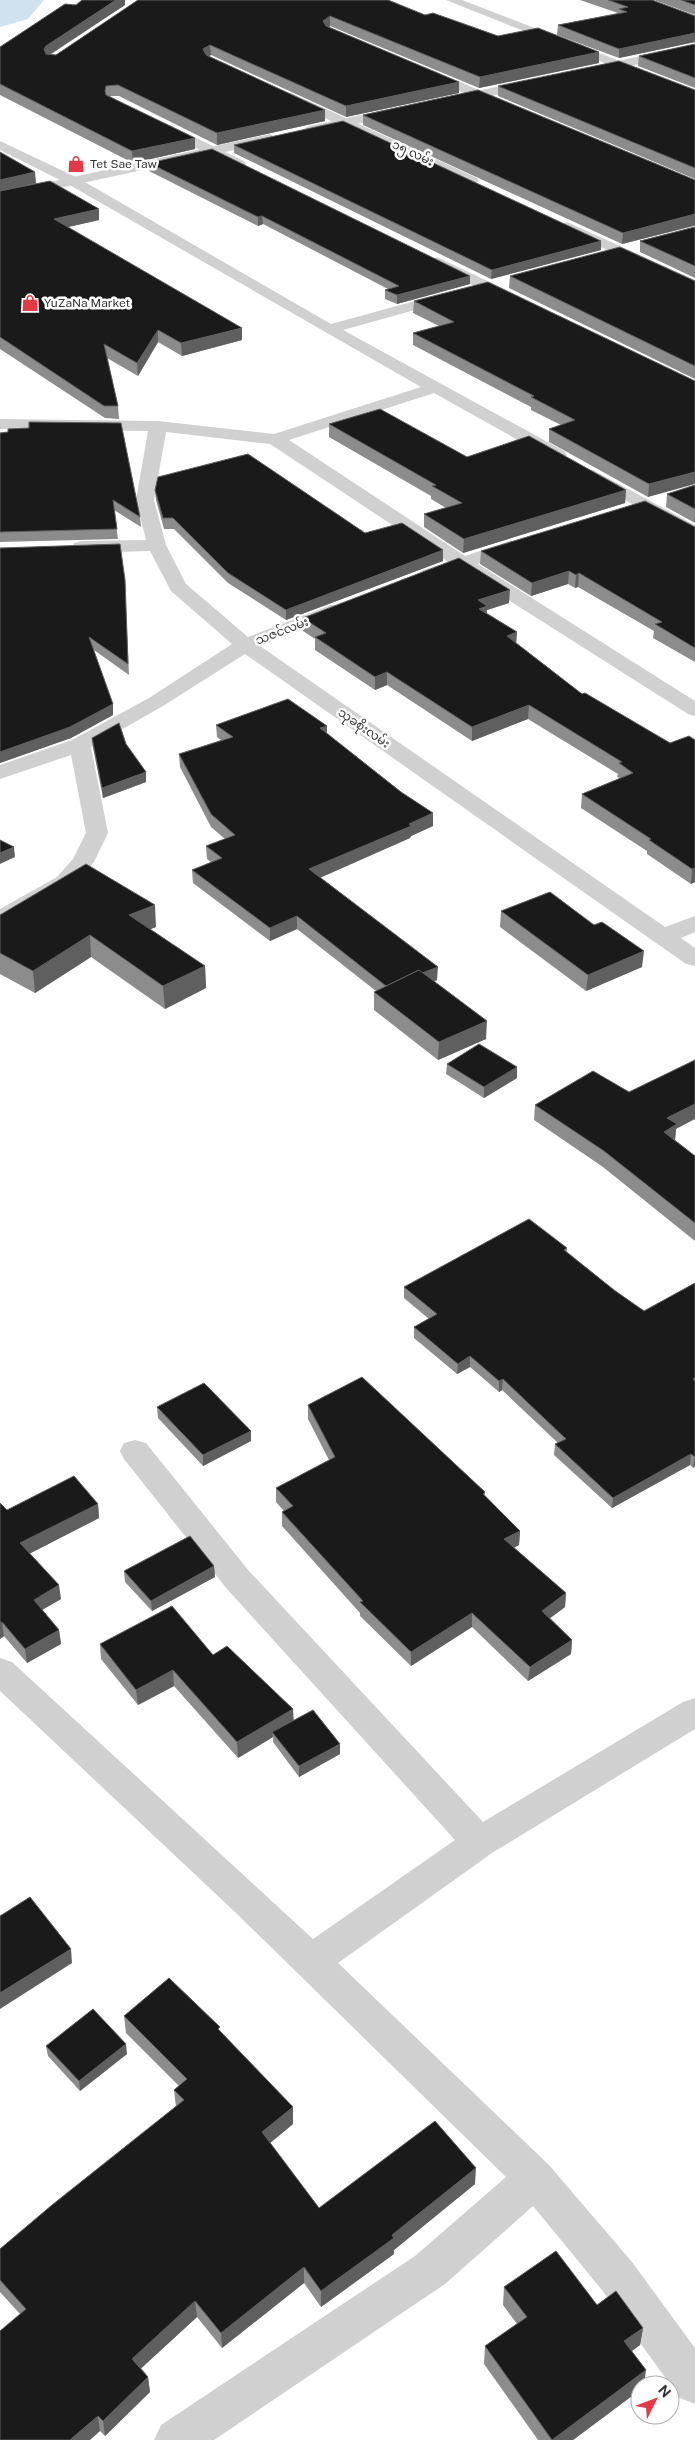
<svg xmlns="http://www.w3.org/2000/svg" width="695" height="2440" viewBox="0 0 695 2440" font-family="'Public Sans','Noto Sans Myanmar',sans-serif">
<rect width="100%" height="100%" fill="#fff"/>
<polygon fill="#cfe2ee" points="0,0 44,0 28,19 0,27"/>
<g fill="none" stroke-linecap="round" stroke-linejoin="round">
<g fill="#d0d0d0" fill-rule="evenodd">
<polygon points="446,0 462,0 695,90 695,99"/>
<polygon points="425,67 512,104 514,107 507,111 502,110 421,74 419,71"/>
<polygon points="291,93 477,178 479,181 472,185 467,184 286,100 285,97"/>
<polygon points="161,121 244,161 246,164 244,167 234,167 156,128 154,125"/>
<polygon points="0,141 78,178 331,324 444,293 454,293 457,296 454,299 343,330 564,451 567,455 564,459 552,459 434,393 289,440 465,556 510,541 524,541 526,545 524,549 478,564 695,701 695,716 688,714 461,570 430,580 423,578 420,574 423,570 448,562 270,444 166,432 154,500 166,545 186,584 248,637 331,605 345,605 348,609 345,613 260,646 665,927 695,916 695,932 681,938 695,948 695,966 686,964 245,654 163,706 91,747 108,833 94,862 73,887 8,924 0,926 0,909 57,877 73,859 86,833 71,755 0,779 0,765 72,740 149,698 232,644 171,591 150,551 81,553 74,551 72,547 74,543 81,541 146,540 136,500 148,431 0,429 0,419 158,421 274,434 421,387 68,184 0,150"/>
<polygon points="567,222 695,280 695,291 562,229 560,226"/>
<polygon points="437,257 521,297 523,300 515,305 509,303 432,265 429,262"/>
<polygon points="593,470 695,525 695,539 587,479 584,475 587,471"/>
<polygon points="135,1440 146,1443 249,1571 483,1822 683,1702 695,1698 695,1729 492,1853 338,1963 549,2165 632,2262 695,2348 695,2404 680,2398 602,2290 533,2206 445,2284 214,2440 154,2440 161,2425 415,2256 506,2177 235,1912 0,1691 0,1658 12,1662 313,1939 455,1840 227,1589 124,1459 120,1451 124,1443"/>
</g>
<g fill="#d0d0d0" fill-rule="evenodd">
<polygon points="695,44 695,52 591,75 585,71 591,67"/>
<polygon points="534,79 540,83 539,86 449,105 443,101 449,97"/>
<polygon points="399,107 404,108 406,111 404,114 309,134 302,130 309,126"/>
<polygon points="270,134 277,138 275,141 0,201 0,193"/>
</g>
</g>
<g fill="#8c8c8c">
<polygon points="138,0 425,15 498,36 599,63 479,88 330,26 329,27 459,82 459,93 346,117 211,55 209,56 325,110 325,121 217,145 119,96 110,96 195,149 133,163 0,95 0,47 76,5 125,5 50,55 56,55"/>
<polygon points="580,0 652,0 695,16 695,42 619,58 557,35 558,25 618,13"/>
<polygon points="654,0 695,0 695,15"/>
<polygon points="695,44 695,88 638,66 639,56"/>
<polygon points="498,86 695,90 695,179 498,96"/>
<polygon points="363,115 695,180 695,226 622,244 363,125"/>
<polygon points="234,145 601,250 491,279 234,153"/>
<polygon points="0,152 36,183 99,209 99,220 68,227 242,340 182,356 158,342 138,376 107,358 118,406 119,419 105,418 0,349"/>
<polygon points="149,163 470,276 470,284 397,304 385,299 385,290 388,289 263,224 258,226 149,171"/>
<polygon points="695,227 695,278 640,252 640,241"/>
<polygon points="510,276 695,281 695,379 509,288"/>
<polygon points="414,301 695,381 648,497 549,442 549,429 561,425 531,410 531,407 413,345 413,333 439,326 413,313"/>
<polygon points="329,424 467,457 626,490 625,503 463,553 424,527 424,514 446,508 431,499 431,496 329,437"/>
<polygon points="8,432 140,517 141,527 114,510 118,539 0,542 0,433"/>
<polygon points="695,485 695,523 666,507 667,494"/>
<polygon points="155,490 365,533 443,550 443,561 286,620 228,583 174,529 164,529 156,500"/>
<polygon points="695,527 695,662 653,638 654,631 578,587 575,588 568,584 531,596 480,564 481,551"/>
<polygon points="0,548 125,580 129,675 94,650 113,715 71,738 0,763"/>
<polygon points="509,603 487,610 487,613 517,632 516,643 582,694 670,743 695,740 695,882 691,884 647,854 647,851 581,808 582,794 620,778 617,777 618,774 528,719 472,741 387,685 375,690 315,650 315,639 303,631 303,618"/>
<polygon points="216,725 327,726 327,733 401,792 433,813 433,826 411,836 410,838 320,878 437,980 434,982 486,1039 438,1060 374,1010 374,992 376,991 297,929 270,941 193,883 192,870 211,862 207,859 206,846 225,839 211,827 180,767 179,754 221,740 217,737"/>
<polygon points="92,738 126,744 146,772 146,782 103,798 93,748"/>
<polygon points="501,911 642,967 586,991 500,927"/>
<polygon points="0,915 156,927 150,929 205,966 206,988 165,1009 91,957 35,993 0,974"/>
<polygon points="447,1064 517,1067 517,1078 484,1098 446,1074"/>
<polygon points="535,1105 676,1129 675,1140 695,1156 695,1241 603,1167 534,1120"/>
<polygon points="567,1248 567,1252 614,1290 644,1311 695,1283 695,1466 693,1468 690,1465 612,1508 554,1455 555,1444 558,1443 502,1390 499,1392 470,1367 457,1374 414,1338 414,1327 429,1319 404,1298 404,1287"/>
<polygon points="308,1405 485,1492 485,1495 520,1531 519,1545 514,1548 566,1593 565,1607 550,1618 572,1640 571,1654 528,1681 472,1627 411,1666 360,1616 360,1613 282,1526 282,1512 284,1511 276,1502 276,1488 329,1460 308,1419"/>
<polygon points="157,1407 251,1431 251,1441 203,1466 158,1418"/>
<polygon points="98,1504 99,1518 29,1554 61,1599 42,1610 59,1630 61,1644 27,1663 4,1636 0,1639 7,1510"/>
<polygon points="214,1566 215,1577 152,1611 125,1582 124,1571"/>
<polygon points="100,1644 213,1655 293,1709 293,1720 340,1754 299,1777 273,1742 273,1737 238,1758 174,1686 138,1705 101,1659"/>
<polygon points="124,2016 220,2031 293,2107 293,2124 270,2143 319,2208 475,2184 394,2250 394,2254 321,2307 304,2283 222,2348 197,2317 141,2368 148,2377 150,2392 105,2436 100,2431 20,2314 0,2292 0,2249 176,2107 174,2090 179,2086 126,2033"/>
<polygon points="46,2046 127,2054 80,2091 48,2056"/>
<polygon points="504,2287 597,2305 643,2328 640,2345 632,2351 640,2385 640,2390 573,2440 538,2440 484,2364 485,2346 517,2324 503,2305"/>
</g>
<g fill="#5f5f5f">
<polygon points="116,0 125,0 125,5 47,56 44,49 46,46"/>
<polygon points="330,16 330,26 323,32 323,21"/>
<polygon points="695,33 695,42 619,58 619,49"/>
<polygon points="210,45 211,55 203,60 203,49"/>
<polygon points="599,52 599,63 479,88 480,77"/>
<polygon points="459,82 459,93 346,117 346,106"/>
<polygon points="325,110 325,121 217,145 217,133"/>
<polygon points="195,138 195,149 133,163 132,151"/>
<polygon points="35,172 36,183 0,191 0,180"/>
<polygon points="99,209 99,220 55,230 54,219"/>
<polygon points="695,214 695,225 622,244 623,233"/>
<polygon points="262,216 263,224 258,226 258,217"/>
<polygon points="601,241 601,250 491,279 492,270"/>
<polygon points="470,276 470,284 397,304 397,295"/>
<polygon points="242,328 242,340 182,356 181,343"/>
<polygon points="158,330 158,342 138,376 137,363"/>
<polygon points="695,472 695,484 648,497 649,484"/>
<polygon points="626,490 625,503 463,553 464,539"/>
<polygon points="443,550 443,561 286,620 286,610"/>
<polygon points="569,571 568,584 531,596 532,583"/>
<polygon points="579,573 578,587 575,588 576,575"/>
<polygon points="510,590 509,603 487,610 486,619 479,622 478,600"/>
<polygon points="517,632 516,645 507,636"/>
<polygon points="387,672 387,685 375,690 375,677"/>
<polygon points="113,704 113,715 71,738 0,763 0,752"/>
<polygon points="529,705 528,719 472,741 472,727"/>
<polygon points="327,726 327,738 320,728"/>
<polygon points="146,772 146,782 103,798 102,788"/>
<polygon points="433,813 433,826 411,836 410,838 310,882 309,869"/>
<polygon points="14,847 15,857 0,864 0,853"/>
<polygon points="695,868 695,882 691,884 692,869"/>
<polygon points="155,905 156,927 131,937 129,915"/>
<polygon points="297,916 297,929 270,941 270,928"/>
<polygon points="90,935 91,957 35,993 33,971"/>
<polygon points="644,951 642,967 586,991 588,975"/>
<polygon points="205,966 206,988 165,1009 163,986"/>
<polygon points="438,967 437,980 385,999 386,986"/>
<polygon points="487,1021 486,1039 438,1060 439,1042"/>
<polygon points="517,1067 517,1078 484,1098 484,1087"/>
<polygon points="695,1104 695,1119 676,1129 675,1140 664,1132 667,1118"/>
<polygon points="470,1356 470,1367 457,1374 458,1364"/>
<polygon points="503,1379 502,1390 499,1392 499,1381"/>
<polygon points="251,1431 251,1441 203,1466 203,1455"/>
<polygon points="691,1454 690,1465 612,1508 613,1498"/>
<polygon points="695,1457 695,1466 693,1468"/>
<polygon points="98,1504 99,1518 21,1558 20,1543"/>
<polygon points="520,1531 519,1545 503,1553 504,1539"/>
<polygon points="214,1566 215,1577 152,1611 151,1601"/>
<polygon points="59,1585 61,1599 35,1614 34,1600"/>
<polygon points="566,1593 565,1607 541,1625 542,1611"/>
<polygon points="472,1613 472,1627 411,1666 411,1652"/>
<polygon points="2,1622 4,1636 0,1639 0,1623"/>
<polygon points="59,1630 61,1644 27,1663 25,1649"/>
<polygon points="572,1640 571,1654 528,1681 530,1667"/>
<polygon points="173,1670 174,1686 138,1705 136,1690"/>
<polygon points="293,1709 294,1725 272,1732 273,1737 238,1758 237,1742"/>
<polygon points="340,1744 340,1754 299,1777 299,1766"/>
<polygon points="71,1949 72,1963 0,2009 0,1993"/>
<polygon points="126,2044 127,2054 80,2091 79,2081"/>
<polygon points="293,2107 293,2124 263,2149 262,2132"/>
<polygon points="476,2168 475,2184 394,2250 394,2254 321,2307 321,2291"/>
<polygon points="304,2267 304,2283 222,2348 221,2333"/>
<polygon points="195,2301 197,2317 134,2375 132,2359"/>
<polygon points="643,2328 640,2345 621,2359 624,2341"/>
<polygon points="646,2370 644,2385 640,2385 640,2390 573,2440 552,2440"/>
<polygon points="148,2377 150,2392 105,2436 103,2421"/>
<polygon points="98,2416 100,2431 90,2440 70,2440"/>
</g>
<g fill="#1a1a1a" stroke="#5f5f5f">
<polygon points="82,0 116,0 46,46 44,49 46,54 56,55 138,0 388,0 425,15 433,13 498,36 538,28 599,52 480,77 330,16 323,21 326,26 459,82 346,106 210,45 203,49 206,55 325,110 217,133 118,85 106,86 105,91 106,95 195,138 132,151 0,84 0,47 65,4 76,5"/>
<polygon points="608,0 652,0 695,16 695,33 619,49 558,25 627,12 619,9 628,7"/>
<polygon points="681,0 695,0 695,5"/>
<polygon points="695,44 695,78 639,56"/>
<polygon points="619,61 695,90 695,168 498,86"/>
<polygon points="478,90 695,180 695,214 623,233 363,115"/>
<polygon points="343,121 601,241 492,270 234,145"/>
<polygon points="212,149 470,276 397,295 385,290 399,286 262,216 258,217 149,163"/>
<polygon points="0,152 35,172 0,180"/>
<polygon points="50,181 99,209 54,219 242,328 181,343 158,330 137,363 104,344 118,406 104,406 0,337 0,191"/>
<polygon points="695,227 695,266 640,241"/>
<polygon points="620,247 695,281 695,366 510,276"/>
<polygon points="488,282 695,381 695,472 649,484 549,429 575,420 531,397 534,396 413,333 454,322 414,301"/>
<polygon points="380,409 467,457 529,436 626,490 464,539 424,514 462,503 432,486 436,485 329,424"/>
<polygon points="29,422 121,423 140,517 113,500 117,529 0,532 0,433 8,432 8,429 29,428"/>
<polygon points="248,454 365,533 402,523 443,550 286,610 228,573 173,518 163,518 155,490 158,477"/>
<polygon points="695,485 695,509 667,494"/>
<polygon points="645,501 695,527 695,648 655,624 662,622 579,573 576,575 569,571 532,583 481,551"/>
<polygon points="120,544 125,580 128,664 89,637 113,704 70,727 0,752 0,548"/>
<polygon points="459,558 510,590 478,600 487,606 479,609 517,632 507,636 582,694 585,693 670,743 689,736 695,740 695,868 692,869 649,840 651,839 582,794 633,773 619,763 622,762 529,705 472,727 387,672 375,677 315,637 326,633 303,618"/>
<polygon points="288,699 327,726 320,728 401,792 433,813 409,824 411,826 309,869 438,967 422,973 419,970 386,986 297,916 270,928 192,870 222,858 206,846 235,835 211,814 179,754 233,737 216,725"/>
<polygon points="119,723 126,744 146,772 102,788 92,738"/>
<polygon points="0,840 14,847 0,853"/>
<polygon points="86,864 155,905 129,915 205,966 163,986 90,935 33,971 0,953 0,915"/>
<polygon points="550,892 594,925 602,922 644,951 588,975 501,911"/>
<polygon points="419,970 487,1021 439,1042 374,992"/>
<polygon points="479,1044 517,1067 484,1087 447,1064"/>
<polygon points="695,1060 695,1104 667,1118 677,1124 664,1132 695,1156 695,1223 604,1151 535,1105 593,1071 629,1092"/>
<polygon points="529,1219 567,1248 564,1250 614,1290 644,1311 695,1283 695,1378 693,1379 695,1381 695,1457 691,1454 613,1498 555,1444 566,1439 503,1379 499,1381 470,1356 458,1364 414,1327 437,1314 404,1287"/>
<polygon points="362,1377 485,1492 483,1494 520,1531 504,1539 566,1593 542,1611 572,1640 530,1667 472,1613 411,1652 360,1602 363,1601 282,1512 293,1506 276,1488 335,1457 308,1405"/>
<polygon points="204,1383 251,1431 203,1455 157,1407"/>
<polygon points="74,1476 98,1504 20,1543 59,1585 34,1600 59,1630 25,1649 2,1622 0,1623 0,1503 7,1510"/>
<polygon points="190,1536 214,1566 151,1601 124,1571"/>
<polygon points="172,1606 213,1655 227,1646 293,1709 237,1742 173,1670 136,1690 100,1644"/>
<polygon points="313,1710 340,1744 299,1766 272,1732"/>
<polygon points="30,1897 71,1949 0,1993 0,1916"/>
<polygon points="169,1978 220,2027 218,2029 293,2107 262,2132 319,2208 435,2121 476,2168 392,2235 394,2238 321,2291 304,2267 221,2333 195,2301 132,2359 148,2377 103,2421 98,2416 70,2440 0,2440 0,2331 26,2309 0,2280 0,2249 52,2205 184,2100 174,2090 187,2079 124,2016"/>
<polygon points="93,2009 126,2044 79,2081 46,2046"/>
<polygon points="556,2251 597,2305 616,2291 643,2328 624,2341 646,2370 552,2440 485,2346 527,2317 504,2287"/>
</g>
<defs>
<g id="shop-bare" transform="scale(1.35)"><path d="M-5-2.5h2.3a2.7 3.5 0 0 1 5.4 0H5L5.5 6h-11ZM-1.5-2.5h3a1.5 2.3 0 0 0-3 0Z" fill="#e63946" stroke="#fff" stroke-width="2.5" paint-order="stroke"/></g>
</defs>
<g fill-rule="evenodd">
<use href="#shop-bare" x="76" y="164"/>
<use href="#shop-bare" x="30" y="303"/>
</g>
<g text-anchor="middle" stroke-width="5" stroke-linejoin="round" paint-order="stroke">
<g font-size="12" fill="#333" stroke="#fff">
<text transform="translate(413 153) rotate(25)" y="4">၁၅ လမ်း</text>
<text transform="translate(282 631) rotate(-21)" y="4">သဇင်လမ်း</text>
<text transform="translate(364 728) rotate(35)" y="4">သုခစိုးလမ်း</text>
</g>
<g font-size="12" fill="#333" stroke="#fff" text-anchor="start">
<text x="90" y="168">Tet Sae Taw</text>
<text x="44" y="307">YuZaNa Market</text>
</g>
</g>
<g transform="translate(655 2400) rotate(48)"><circle r="24" fill="#ffffff" stroke="#adadad"/>
<path d="M0-4L9 19L0 12L-9 19Z" fill="#e63946"/>
<text y="-8" font-size="14" font-weight="bold" text-anchor="middle" fill="#333333">N</text>
</g>
</svg>
